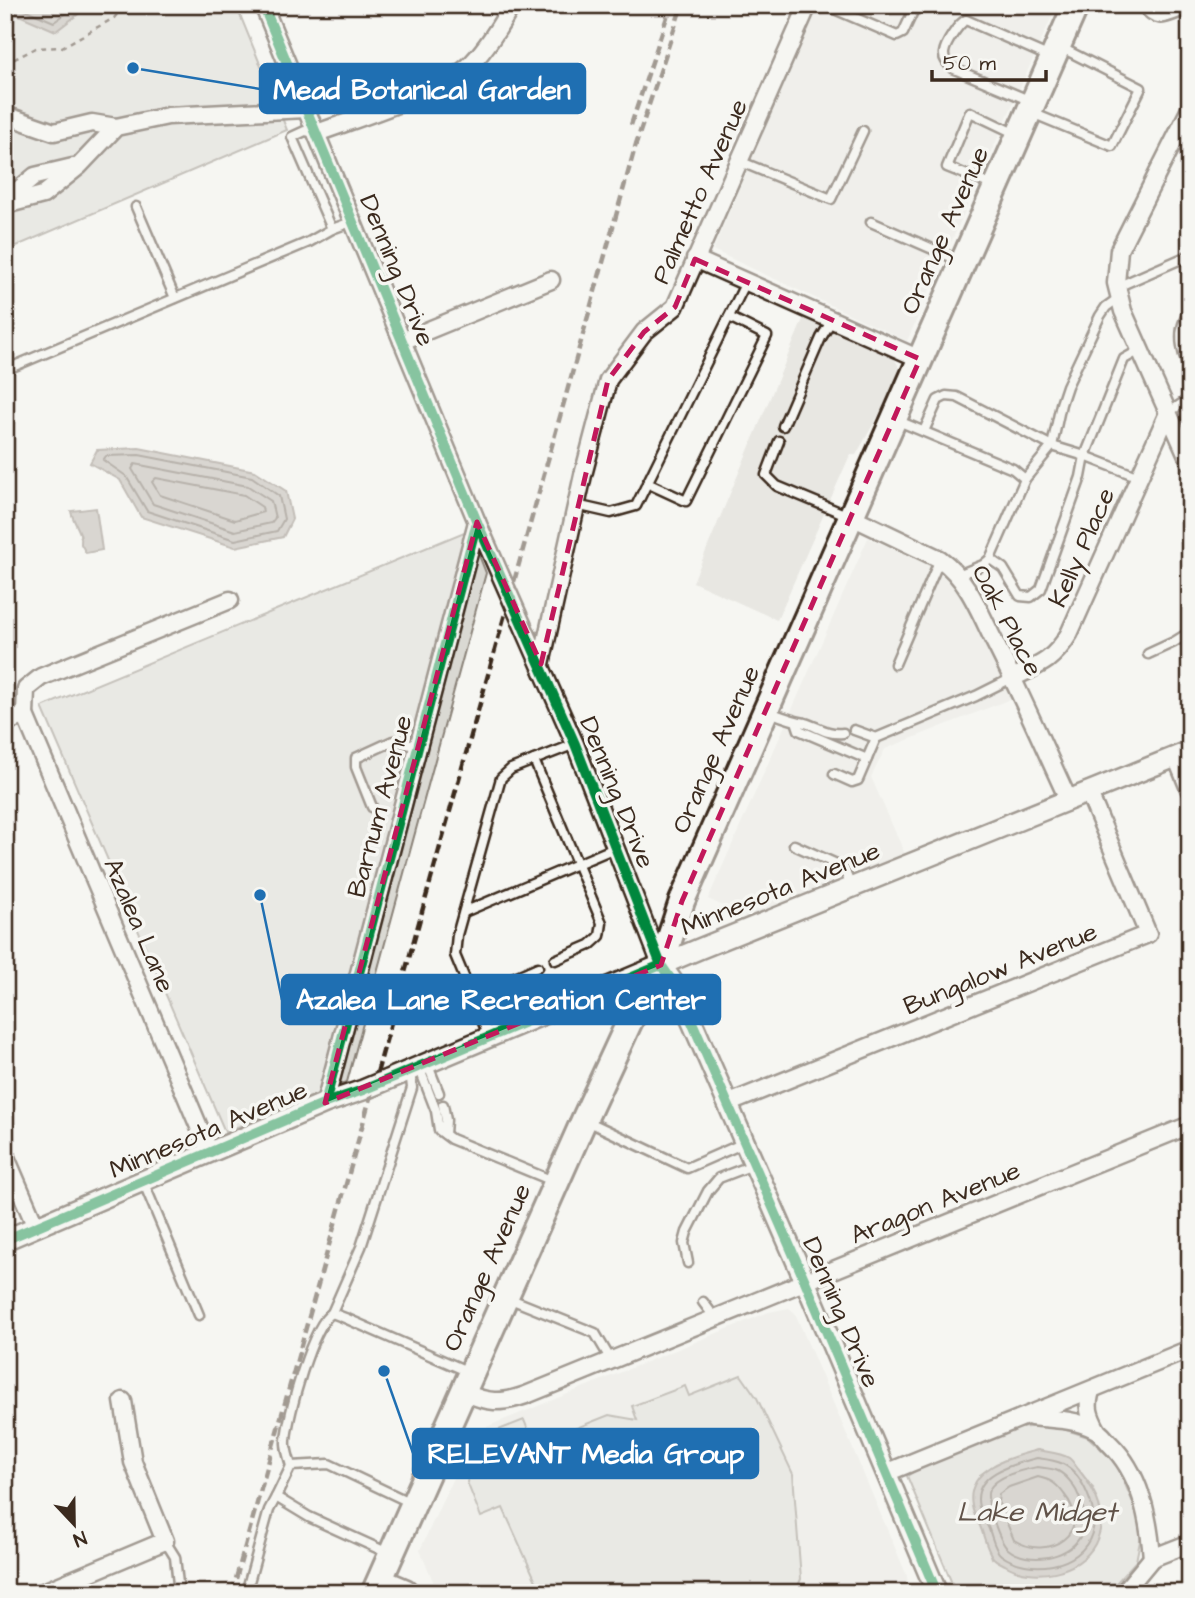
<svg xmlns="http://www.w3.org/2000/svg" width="1195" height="1598" viewBox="0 0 1195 1598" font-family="'Architects Daughter',sans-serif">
<rect width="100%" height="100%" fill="#f6f6f2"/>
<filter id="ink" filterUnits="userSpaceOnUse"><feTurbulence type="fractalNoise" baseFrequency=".0143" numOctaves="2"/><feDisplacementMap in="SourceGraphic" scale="14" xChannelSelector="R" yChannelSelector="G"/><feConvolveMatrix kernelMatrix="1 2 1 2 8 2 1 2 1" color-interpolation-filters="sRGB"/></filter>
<g filter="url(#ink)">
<g fill="#e8e7e2">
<polygon points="818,5 1057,5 907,341 713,250"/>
<polygon points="804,317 891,353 898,365 900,377 856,455 850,455 777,620 693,582"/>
<polygon points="868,538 943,569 959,584 1013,698 885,749 871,777 905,854 749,918 708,899"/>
<polygon points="789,1308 795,1313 907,1576 908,1585 899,1593 438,1593 420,1550 474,1432 769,1312"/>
</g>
<g fill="#dad9d3" stroke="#8a8278" stroke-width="2" fill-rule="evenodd">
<polygon points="5,5 236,5 287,130 5,251"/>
<polygon points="469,530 486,573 347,1082 225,1132 42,707"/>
<polygon points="741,1375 757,1398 793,1474 801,1579 795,1593 552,1593 536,1581 503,1508 481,1517 467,1482 486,1435 524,1420 534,1445 609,1415 637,1420 632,1406 685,1386 689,1396"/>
<path d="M1051,1425L1088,1437L1116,1463L1143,1526L1136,1561L1107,1593H956L907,1476L927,1464L1018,1428ZM1037,1450L1069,1459L1093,1488L992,1558L987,1543L980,1475L996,1464Z"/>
</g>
<g fill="#b6b0a9" stroke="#857a71" stroke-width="2">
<polygon points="5,5 90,5 56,31 5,9"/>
<polygon points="139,448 255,471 286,491 292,519 283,537 235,547 141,517 120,480 90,463 97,450"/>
<path d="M96,508L102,550L86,553L81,544C83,532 73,523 71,511Z"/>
<path d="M1038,1450C1047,1452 1061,1453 1069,1458C1073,1461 1076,1467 1079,1470C1097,1492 1109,1517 1095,1544C1079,1574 1032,1582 1005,1565C1001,1563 994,1560 992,1556C986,1548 984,1535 980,1526C977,1520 973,1513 972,1506C965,1469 1009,1457 1038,1450Z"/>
</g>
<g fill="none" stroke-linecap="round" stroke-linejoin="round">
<g stroke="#6c6056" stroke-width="2">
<polyline points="14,5 54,22 78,5"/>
<polygon points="139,455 252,477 279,496 284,519 277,531 235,540 147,511 126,476 103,460 106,456"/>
<polygon points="135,464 248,486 271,501 275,518 271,523 235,531 153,504 132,469"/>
<polygon points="156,478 244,495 262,507 263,512 235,520 160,495 152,482"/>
<path d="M1037,1458C1045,1459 1055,1460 1063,1464C1083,1474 1099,1512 1092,1533C1081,1569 1028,1575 1001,1555C994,1550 992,1535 988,1527C985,1520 981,1514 979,1507C971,1474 1013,1464 1037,1458Z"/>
<path d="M1037,1467C1043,1468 1052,1468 1058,1471C1077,1481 1092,1517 1080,1537C1067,1559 1028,1565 1008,1549C1000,1543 984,1499 989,1490C997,1475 1023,1470 1037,1467Z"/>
<path d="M1038,1477C1051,1480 1056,1483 1064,1494C1095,1532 1048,1562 1014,1540L998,1502L999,1494L1009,1487Z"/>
</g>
<g stroke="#3b2a1e" stroke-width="13">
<g id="service">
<polyline points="825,5 897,36 903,33 916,5"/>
<path d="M1141,5C1158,28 1168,16 1190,9"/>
<path d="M1031,101L952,68C948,64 943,59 944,53C945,44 959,23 966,20L1050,57"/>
<polyline points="1032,113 1112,146 1141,88 1060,47"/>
<polyline points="317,133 305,131 292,137 332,229 354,221"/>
<polyline points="739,161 831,199 863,131"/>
<polyline points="992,185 947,167 970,112 1016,134"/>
<polyline points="136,207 175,298"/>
<polyline points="871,222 960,261"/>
<polyline points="1117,287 1190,255"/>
<path d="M1190,311C1175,330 1182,353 1190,373"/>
<polyline points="5,370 309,242 332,229"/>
<polyline points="1168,413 1190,398"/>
<polyline points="896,420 1013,469 1025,479"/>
<polyline points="783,426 821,338 832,320"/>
<polyline points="924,431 938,400 946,396 957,397 1052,446 1085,456 1139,477"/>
<polyline points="779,441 766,475 777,486 849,516"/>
<polyline points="647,483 686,501 767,336 729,317"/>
<polyline points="576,505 611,513 636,506 746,282"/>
<polyline points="990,559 1003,568 1020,596 1031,597 1041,589 1081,477 1085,456 1124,359 1140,350"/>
<polyline points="958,575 983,565 990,559 1025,479 1052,446 1061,404 1067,386 1100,316 1106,307 1120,297"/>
<polyline points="1148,654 1174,642 1190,632"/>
<polyline points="895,664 940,559"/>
<path d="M767,711C780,716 792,721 805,723C819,727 827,735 843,733"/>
<polyline points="797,724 799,730 867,759 876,738 854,730"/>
<polyline points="876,738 976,696 1012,678"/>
<polyline points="534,760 602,923 600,936 590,945 555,960"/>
<polyline points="834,774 852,782 858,780 867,759"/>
<polyline points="372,807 356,767 356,758 393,741 400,741 418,748"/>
<polyline points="794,845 843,867 851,886"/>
<polyline points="464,912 617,847"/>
<polyline points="472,996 538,967"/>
<polyline points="489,1037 455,955 457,935 501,778 511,769 575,744"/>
<polyline points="427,1063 439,1093"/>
<polyline points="419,1067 436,1111 439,1130 451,1139 553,1181"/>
<polyline points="443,1105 446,1120 445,1134"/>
<polyline points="587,1121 687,1168 744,1143"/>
<polyline points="143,1181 199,1315"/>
<polyline points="688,1263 684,1243 687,1232 708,1191 719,1178 753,1165"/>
<polyline points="508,1298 595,1333 611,1360"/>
<polyline points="703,1302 715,1318"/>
<polyline points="332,1313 361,1247 412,1088 410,1070"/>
<path d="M291,1466C289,1458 285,1448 286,1440C288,1415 312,1325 332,1313L345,1318L469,1372"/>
<polyline points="165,1541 175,1557 179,1593"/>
<polyline points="388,1553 309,1517 276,1497 291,1466 329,1464 411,1503"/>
<polyline points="246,1593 269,1510 276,1497"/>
</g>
</g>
<g stroke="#3b2a1e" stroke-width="21">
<g id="minor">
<polyline points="263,5 477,522 575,744 661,965"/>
<polyline points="1190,109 1119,250 1116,283 1123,311 1190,462"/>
<polyline points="5,115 54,132 92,123 116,127"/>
<path d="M317,133C357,118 444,92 472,63C488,46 501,25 512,5"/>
<polyline points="5,201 35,176 73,167"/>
<polyline points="5,205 43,195 79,166 116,127 168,116 306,109"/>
<polyline points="695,259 920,359"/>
<polyline points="402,341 551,280"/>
<path d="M850,516L940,559C968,579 980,613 995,643C1021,694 1044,747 1068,799"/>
<polyline points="541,664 583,475 608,380 644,332 675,307 808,5"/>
<path d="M1012,678C1040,665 1053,661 1069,634L1168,413"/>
<polyline points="5,723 25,715"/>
<polyline points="1176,757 1190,791"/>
<polyline points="325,1103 477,522"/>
<polyline points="727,1104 1148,934 1088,791"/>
<polyline points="210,1153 25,715 26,689 41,677 230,600"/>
<polyline points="5,1155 36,1227"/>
<path d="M1091,1391C1086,1407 1089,1415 1097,1430"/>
<path d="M463,1392C488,1403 500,1404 526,1395L1190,1125"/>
<path d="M1031,1417C1052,1419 1075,1419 1094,1429C1101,1432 1105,1439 1110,1444C1140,1473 1149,1517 1152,1558"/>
<polyline points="886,1473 1190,1349"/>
<polyline points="381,1577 407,1588 412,1593"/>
<polyline points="41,1593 165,1541 133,1462 123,1401"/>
<polyline points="1123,1593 1152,1558 1190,1543"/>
</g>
</g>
<g stroke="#3b2a1e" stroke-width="24">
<g id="tertiary">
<polyline points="661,965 677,988 692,1022 805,1281 937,1593"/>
<polyline points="5,1240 325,1103 363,1090 699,949 1190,751"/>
</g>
</g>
<g stroke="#3b2a1e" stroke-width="30">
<polyline id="primary" points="374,1593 584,1120 633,1014 661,965 682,901 1076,5"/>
</g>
<polyline stroke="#3b2a1e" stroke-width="2.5" stroke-dasharray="5 5" stroke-linecap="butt" points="5,64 36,48 62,47 114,18 125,5"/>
<use href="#service" stroke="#f6f6f2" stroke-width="8"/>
<use href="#minor" stroke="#f6f6f2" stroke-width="16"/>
<use href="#tertiary" stroke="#f6f6f2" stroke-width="19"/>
<use href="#primary" stroke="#f6f6f2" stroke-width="24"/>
<g stroke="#3b2a1e" stroke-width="4.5" stroke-dasharray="10 5" stroke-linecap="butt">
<polyline points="631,125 671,5"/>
<polyline points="232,1593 636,144 682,5"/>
</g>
<g stroke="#f6f6f2" stroke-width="15">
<g id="cycleway">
<polyline points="263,5 477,522 575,744 661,965 677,988 692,1022 805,1281 937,1593"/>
<polyline points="325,1103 477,522"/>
<polyline points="5,1240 325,1103 363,1090 661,965"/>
</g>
</g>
<use href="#cycleway" stroke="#00873e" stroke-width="10"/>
</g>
</g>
<path d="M0 0H1195V1598H0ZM695,259L920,359L682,901L661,965L325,1103L477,522L541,664L608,380L644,332L675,307Z" fill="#f6f6f2" fill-opacity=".55" fill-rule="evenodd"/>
<path fill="none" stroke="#c2185b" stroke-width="5" stroke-dasharray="14 9" stroke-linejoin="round" d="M695,259L920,359L682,901L661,965L325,1103L477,522L541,664L608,380L644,332L675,307Z"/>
<g text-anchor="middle" stroke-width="7" stroke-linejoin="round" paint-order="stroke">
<g font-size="26" fill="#3b2a1e" stroke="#f6f6f2">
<text transform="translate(699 191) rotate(-66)" y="9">Palmetto Avenue</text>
<text transform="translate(944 230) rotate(-66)" y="9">Orange Avenue</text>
<text transform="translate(398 270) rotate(68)" y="9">Denning Drive</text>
<text transform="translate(1081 547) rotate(-66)" y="9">Kelly Place</text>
<text transform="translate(1008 620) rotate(62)" y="9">Oak Place</text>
<text transform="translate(715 749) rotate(-66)" y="9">Orange Avenue</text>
<text transform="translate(618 792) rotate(68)" y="9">Denning Drive</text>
<text transform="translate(379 806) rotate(-75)" y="9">Barnum Avenue</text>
<text transform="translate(780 888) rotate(-22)" y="9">Minnesota Avenue</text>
<text transform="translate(140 925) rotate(67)" y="9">Azalea Lane</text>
<text transform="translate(1000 968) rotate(-22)" y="9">Bungalow Avenue</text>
<text transform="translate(208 1129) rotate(-23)" y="9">Minnesota Avenue</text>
<text transform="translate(935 1202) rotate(-22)" y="9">Aragon Avenue</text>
<text transform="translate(486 1267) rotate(-66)" y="9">Orange Avenue</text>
<text transform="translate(842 1312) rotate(67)" y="9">Denning Drive</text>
</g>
<g font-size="28" font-style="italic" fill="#605248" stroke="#f6f6f2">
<text x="1037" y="1521">Lake Midget</text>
</g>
</g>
<path fill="none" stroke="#1f6fb2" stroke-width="2.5" d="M133 68L260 89M260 895L282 1000M384 1371L413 1453"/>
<g fill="#1f6fb2" stroke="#f6f6f2" stroke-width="2.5">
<circle cx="133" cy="68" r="7"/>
<circle cx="260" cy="895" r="7"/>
<circle cx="384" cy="1371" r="7"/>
</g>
<g fill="#1f6fb2" stroke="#1f6fb2" stroke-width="2.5">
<rect x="260" y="64" width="325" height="49" rx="7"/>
<rect x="282" y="975" width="438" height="49" rx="7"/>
<rect x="413" y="1429" width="345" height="49" rx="7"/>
</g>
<g font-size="28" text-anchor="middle" font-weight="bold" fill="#fff">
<text x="422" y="99">Mead Botanical Garden</text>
<text x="501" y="1009">Azalea Lane Recreation Center</text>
<text x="586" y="1463">RELEVANT Media Group</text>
</g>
<rect width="1195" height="1598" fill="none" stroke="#f6f6f2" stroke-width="28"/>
<rect x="14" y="14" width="1167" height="1570" fill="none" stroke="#3b2a1e" stroke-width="2.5" filter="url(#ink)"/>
<g transform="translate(74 1524) rotate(158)" stroke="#f6f6f2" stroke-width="5" paint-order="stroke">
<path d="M0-5L12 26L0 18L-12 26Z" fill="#3b2a1e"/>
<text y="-10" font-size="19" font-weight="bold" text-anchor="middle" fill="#3b2a1e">N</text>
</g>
<path d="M932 70v10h114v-10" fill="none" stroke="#3b2a1e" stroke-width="3.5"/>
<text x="943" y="70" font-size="21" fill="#3b2a1e" stroke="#f6f6f2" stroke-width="5" paint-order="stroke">50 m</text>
</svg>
